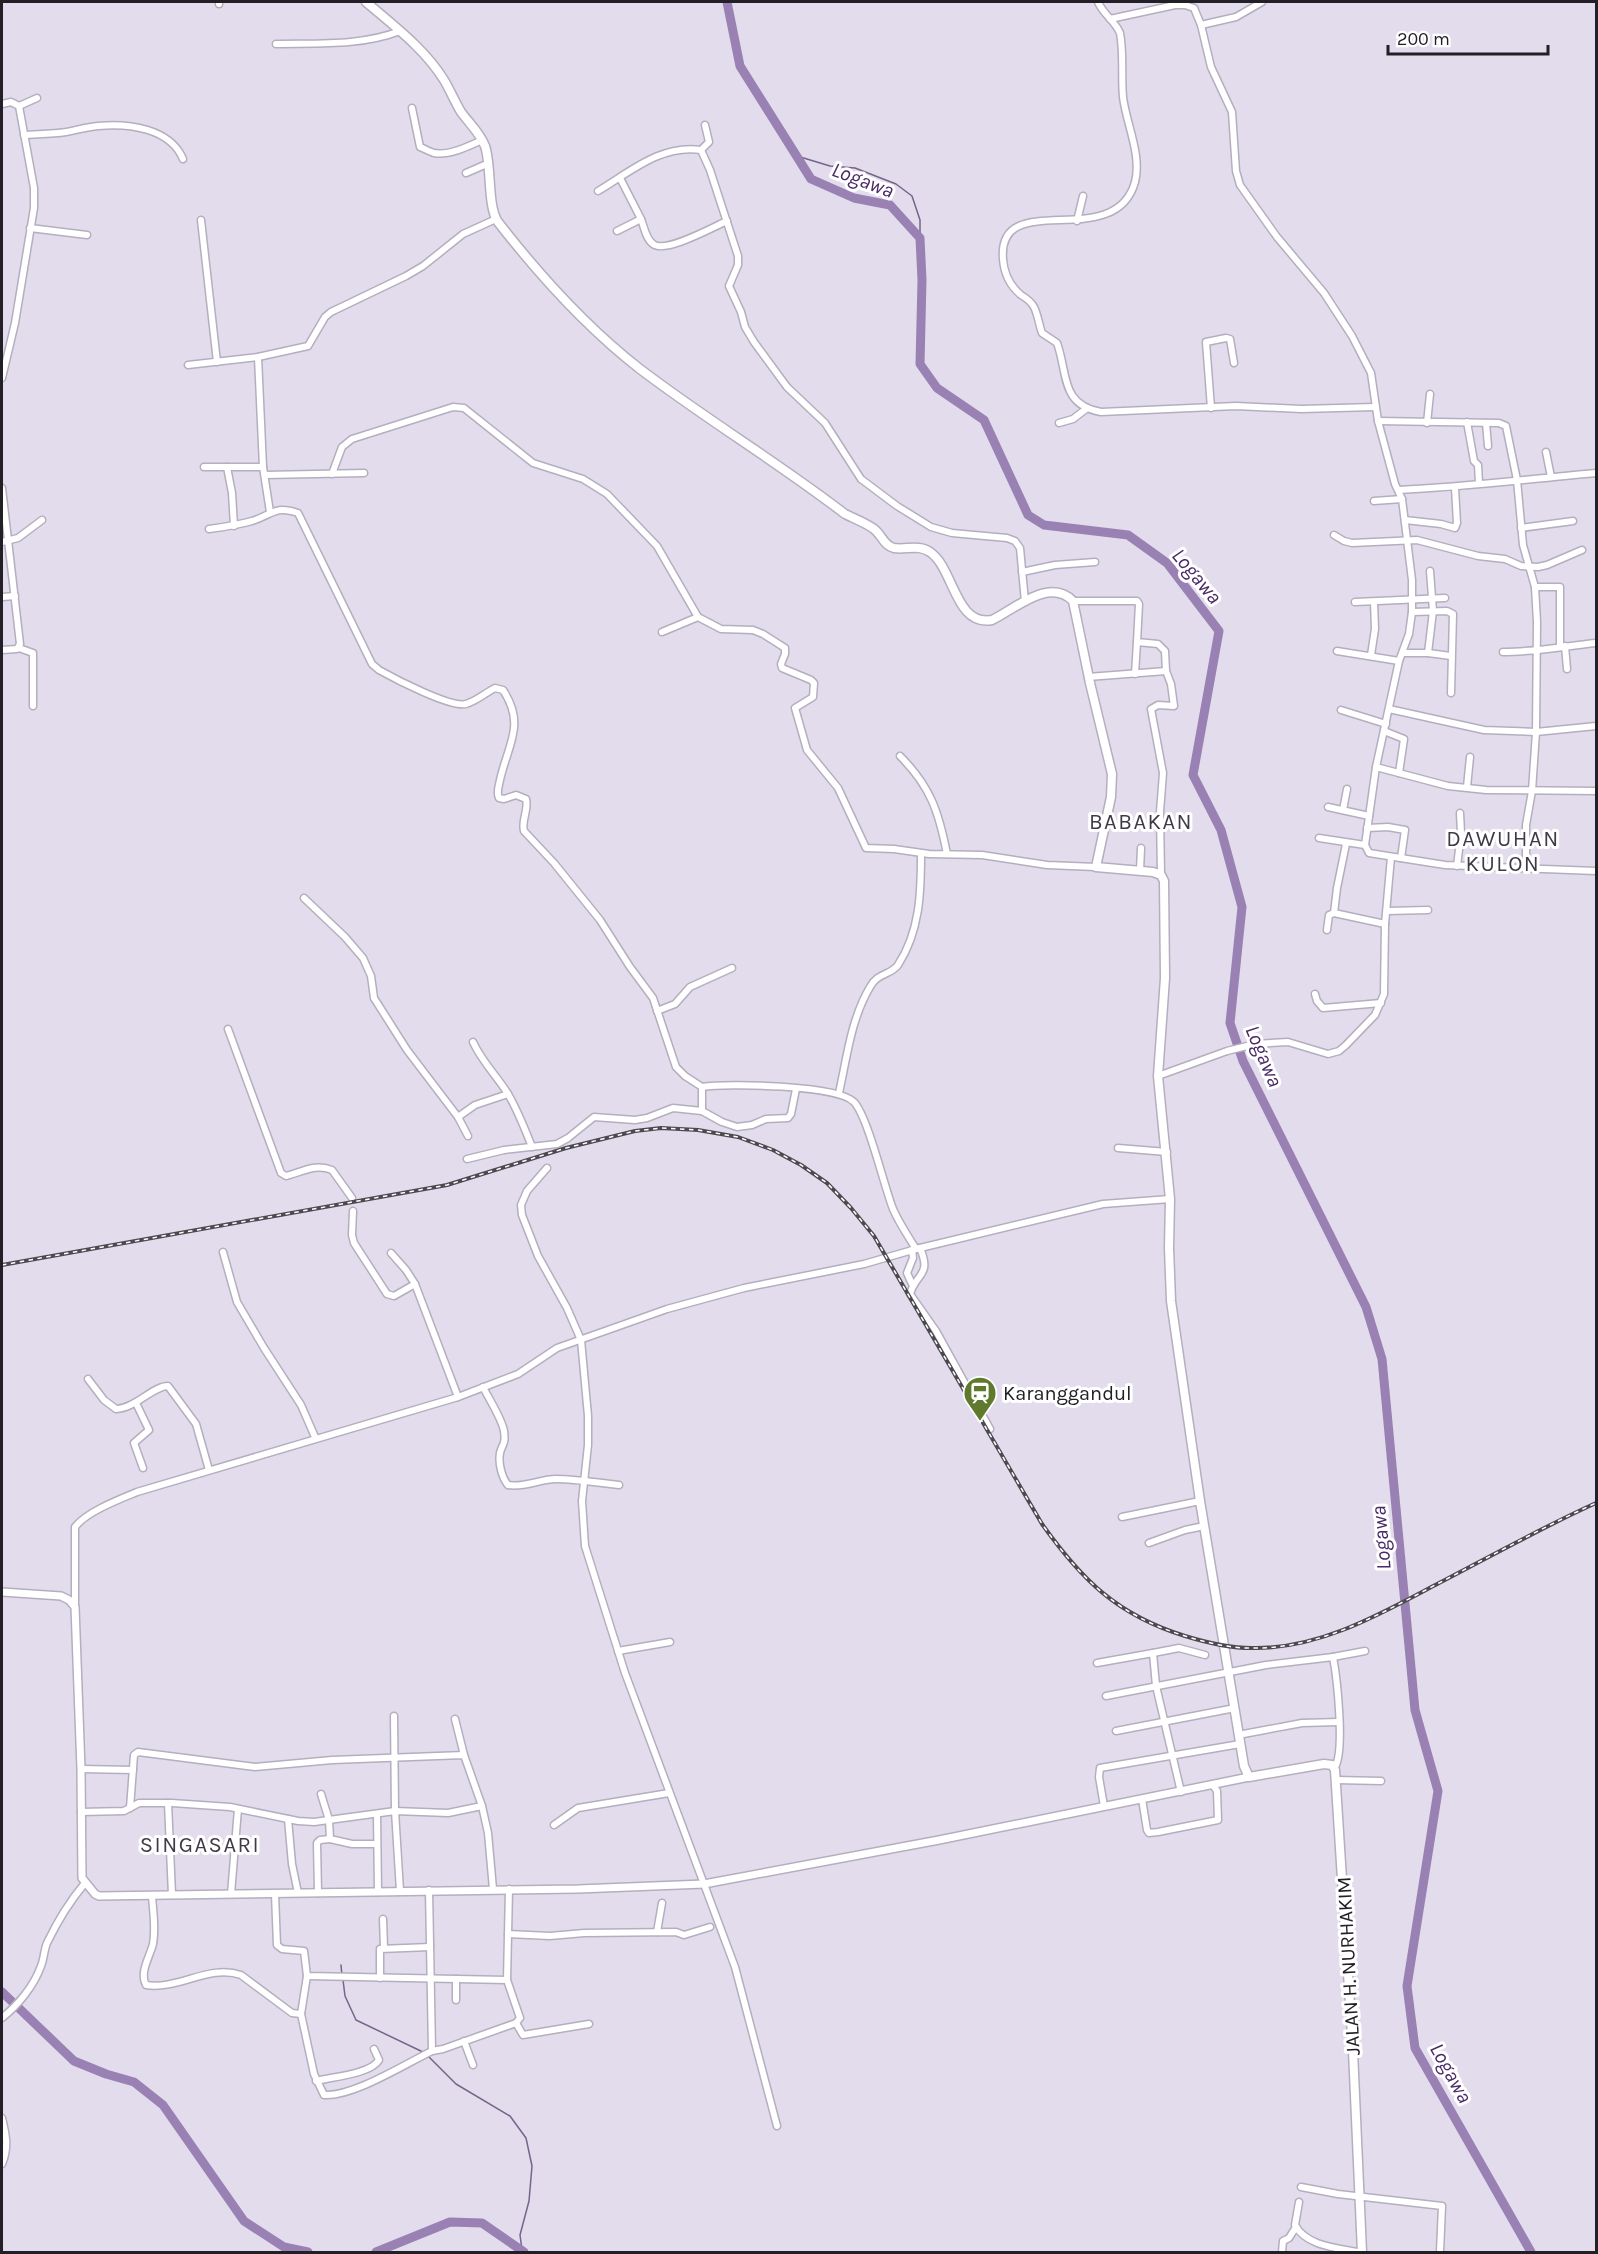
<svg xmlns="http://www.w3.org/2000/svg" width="1598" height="2254" viewBox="0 0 1598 2254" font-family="Karla,sans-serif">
<rect width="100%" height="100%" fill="#e3dced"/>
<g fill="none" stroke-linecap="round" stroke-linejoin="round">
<g stroke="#756589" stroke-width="1.5">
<polyline points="797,156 830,166 855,168 896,184 912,196 920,220 920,238"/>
<polyline points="341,1965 342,1976"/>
<polyline points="343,1980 345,1996 356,2020 425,2053"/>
<polyline points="428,2056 456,2084 510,2116 526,2138 532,2166 529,2201 520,2235 522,2250"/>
</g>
<g stroke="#9982b3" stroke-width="9">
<polyline points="727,2 740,66 811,179 854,198 890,205 920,238 922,280 920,364 937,388 984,420 1028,515 1044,525 1128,535 1167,563 1219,631 1193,775 1221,830 1242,907 1230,1023 1243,1061 1366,1307 1382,1359 1415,1710 1438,1791 1407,1986 1415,2048 1531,2252"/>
<polyline points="2,1992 74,2061 106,2074 134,2082 163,2105 244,2221 284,2247 308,2252"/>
<polyline points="376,2252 450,2222 482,2223 524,2252"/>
</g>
<g stroke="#b5aebe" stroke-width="9">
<g id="minor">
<polyline points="219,2 219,4"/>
<path d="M1098,2C1103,14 1115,21 1120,33C1124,54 1121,76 1123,97C1126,123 1142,155 1135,182C1115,254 997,186 1003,259C1004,273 1010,286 1021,295C1026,298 1031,301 1034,307C1038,315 1039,325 1042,333L1057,343C1068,373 1060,405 1101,412L1236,406L1301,409L1375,407"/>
<polyline points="1110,19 1175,5 1185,5 1194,8 1201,25 1211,67 1232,112 1236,171 1240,185 1277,237 1324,293 1352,336 1371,373 1378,421 1395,484 1402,499 1412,580 1412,612 1409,634 1399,661 1376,767 1365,845 1369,853 1445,865 1596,871"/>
<polyline points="1201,25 1236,17 1262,2"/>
<path d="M276,44C318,43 361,46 400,31"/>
<polyline points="2,104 11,102 19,106 34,188 34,208 15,323 2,378"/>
<polyline points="19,106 37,98"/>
<path d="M412,108L420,147C425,149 430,152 434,153C449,156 469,146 482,140"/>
<polyline points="705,125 709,142 701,150 710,170 738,256 738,265 729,286 741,312 745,327 754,342 787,387 825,423 861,479 897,506 931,527 952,533 1007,538 1015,541 1020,548 1025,602"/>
<path d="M24,135C38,134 52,134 66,132C77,130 87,127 98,126C128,123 170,128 183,159"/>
<polyline points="466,173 489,163"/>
<path d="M598,191C630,172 661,144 701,150"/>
<path d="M641,219C644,227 646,239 653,244C665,254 713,227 727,221"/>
<polyline points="201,220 217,362"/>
<polyline points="1077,221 1083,196"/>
<polyline points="30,228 87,235"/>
<polyline points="617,231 641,219 620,178"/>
<polyline points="258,357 263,467 270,512"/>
<polyline points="188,365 258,357 308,346 325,317 331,312 406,276 423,266 463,234 496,219"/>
<polyline points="1211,408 1206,342 1226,338 1230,339 1234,363"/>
<polyline points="1378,421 1499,423 1506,426 1517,480 1523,545 1535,587 1537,622 1536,732 1532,791 1526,825 1526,868"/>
<polyline points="1467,422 1474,461 1478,465 1479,483"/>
<polyline points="1059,423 1073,419 1086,409"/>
<polyline points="1427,423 1430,394"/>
<polyline points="1486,423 1488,446"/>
<polyline points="1546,452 1551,477"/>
<polyline points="204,467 263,467"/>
<polyline points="227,467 232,493 234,526"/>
<polyline points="332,474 342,447 352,439 453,407 464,408 533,463 583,479 607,494 657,546 698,617 721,629 753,630 763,634 785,648 785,654 781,664 782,668 811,680 814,683 813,697 795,708 807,750 838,788 866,848 894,849 929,854 982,855 1047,865 1096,867"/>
<polyline points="265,475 364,473"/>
<polyline points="2,488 20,644 17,649 2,650"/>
<path d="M1399,490C1465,487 1530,479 1596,473"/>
<polyline points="1374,501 1402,499"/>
<polyline points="1405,520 1441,524 1455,528 1457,523 1455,488"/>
<polyline points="1521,528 1573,521"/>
<path d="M209,529C224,527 238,525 252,521C272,515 274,505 298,513L372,664L379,670C395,679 451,708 466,704C477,701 485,693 495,688L503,690C526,725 508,744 500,780C499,786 496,792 499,798L504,799L516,795L526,799C529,810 521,820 524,831L554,863L600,920L630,967L653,998L676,1067L685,1076L702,1087V1111L673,1108L647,1118L635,1120L594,1117L568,1138L557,1144L504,1150L467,1159"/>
<polyline points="1334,535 1344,541 1352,543 1417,540 1478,556 1505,559 1521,566 1538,567 1547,565 1582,550"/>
<polyline points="2,542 18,538 42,520"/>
<polyline points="1022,572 1055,565 1095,562"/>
<polyline points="1535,587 1560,587 1560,646"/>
<polyline points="2,597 15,596"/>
<polyline points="1073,601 1137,601 1139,604 1137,642 1158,644 1165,651 1166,671 1171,684 1174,706 1158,705 1151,709 1163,773 1160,812 1161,875"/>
<polyline points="1355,602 1445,598"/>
<polyline points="1412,612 1447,611 1453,614 1451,693"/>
<polyline points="662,632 698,617"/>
<polyline points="1565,646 1567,669"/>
<polyline points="19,648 33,653 33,706"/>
<polyline points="1337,651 1399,661"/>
<path d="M1503,652C1535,652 1565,646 1596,643"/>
<polyline points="1403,653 1428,653 1451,656"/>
<polyline points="1428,653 1433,611 1430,571"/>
<polyline points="1371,655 1375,629 1374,602"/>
<polyline points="1135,674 1137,642"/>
<polyline points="1088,677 1166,671"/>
<polyline points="1389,709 1484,730 1536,732 1596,726"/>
<polyline points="1341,710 1386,724"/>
<polyline points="1384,731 1404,739 1399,773"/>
<path d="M900,756C931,787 939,813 947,854"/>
<polyline points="1376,767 1448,786 1486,790 1596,791"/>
<polyline points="1467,787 1470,757"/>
<polyline points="1328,807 1369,816"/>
<polyline points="1343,810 1347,789"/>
<polyline points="1367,828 1388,827 1405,830 1401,858"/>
<polyline points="1319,838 1365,845"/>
<polyline points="1346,844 1337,888 1334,913 1385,924"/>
<polyline points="1457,866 1461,833 1460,813"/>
<polyline points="1140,871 1141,848"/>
<polyline points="304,898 345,937 363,958 371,976 374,998 407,1050 458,1117 475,1105 508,1094"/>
<polyline points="1387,911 1428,910"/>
<polyline points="1327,930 1329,915 1334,913"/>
<polyline points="1315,994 1317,1001 1323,1008 1381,1003"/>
<polyline points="657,1011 675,1004 690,987 732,968"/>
<path d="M228,1029L281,1173L286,1176C302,1172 316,1163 332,1170L352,1198"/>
<path d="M473,1042C482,1062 497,1076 508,1094C518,1111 525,1129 532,1147"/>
<polyline points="1158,1076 1227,1051 1255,1044 1288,1042 1328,1054 1339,1051 1346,1045 1375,1015 1384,994 1385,924 1391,857"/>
<path d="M702,1087C727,1083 838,1085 854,1102C868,1117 884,1186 893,1209C899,1223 908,1236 916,1249"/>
<path d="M839,1093C847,1057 851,1019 870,987C877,973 891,975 898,965C920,931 921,893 921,854"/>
<polyline points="702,1111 722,1122 737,1127 752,1125 766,1119 788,1118 791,1114 796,1089"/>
<polyline points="458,1117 468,1136"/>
<polyline points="1118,1148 1167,1152"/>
<polyline points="547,1168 527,1191 521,1205 522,1215 538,1256 567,1308 581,1340 588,1416 588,1445 582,1501 585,1546 625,1673 735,1967 777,2126"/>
<polyline points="353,1211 352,1235 354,1243 387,1294 394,1296 415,1284"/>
<path d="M920,1248C932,1276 916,1273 910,1294L936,1331L990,1429"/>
<polyline points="912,1250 913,1258 907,1273 913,1286"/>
<polyline points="223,1252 237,1302 264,1348 301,1405 315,1437"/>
<polyline points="391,1253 406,1270 415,1284 458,1397"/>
<path d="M88,1379L104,1400L116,1409C136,1408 153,1386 168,1386L196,1424L209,1470"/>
<path d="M483,1387C489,1399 502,1419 504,1431C506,1445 502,1444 500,1453C498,1463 502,1478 508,1485C524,1488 540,1479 556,1479C577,1479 598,1483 619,1485"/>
<polyline points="136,1403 149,1430 134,1443 143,1468"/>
<polyline points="1122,1517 1200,1501"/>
<polyline points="1149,1543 1185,1530 1204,1526"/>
<path d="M75,1607V1527C86,1512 120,1499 137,1492L458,1397L518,1374L557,1348L667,1309L744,1288L864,1264L916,1249L1103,1204L1170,1199"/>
<polyline points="618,1651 670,1642"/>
<polyline points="1153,1653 1179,1648 1205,1655"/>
<polyline points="1333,1657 1365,1651"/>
<polyline points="1097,1663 1153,1653 1156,1686 1181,1792"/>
<path d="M1106,1696L1266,1665L1333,1657C1337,1678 1345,1750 1335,1767"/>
<polyline points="394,1716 395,1811 400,1891"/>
<polyline points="455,1719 464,1755"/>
<polyline points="1116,1731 1235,1708"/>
<polyline points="1238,1735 1302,1723 1339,1722"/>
<polyline points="81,1769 133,1770"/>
<polyline points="1336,1780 1381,1781"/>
<polyline points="321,1794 329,1820 330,1839 352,1844 376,1844"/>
<polyline points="1142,1799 1147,1830 1149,1833 1158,1832 1218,1820 1217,1791 1213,1785"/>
<polyline points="168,1803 172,1895"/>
<polyline points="1104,1806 1099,1777 1100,1768 1240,1744"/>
<polyline points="130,1808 134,1755 138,1752 255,1767 332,1760 464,1755 482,1806 488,1833 493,1889"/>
<polyline points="81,1812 124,1811 139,1803 172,1803 230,1807 298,1821 314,1822 395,1811 448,1813 482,1806"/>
<polyline points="377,1814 378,1892"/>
<polyline points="288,1819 292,1864 298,1893"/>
<polyline points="554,1825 578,1808 669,1793"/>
<polyline points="429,1890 432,2051"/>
<polyline points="318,1893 317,1843 320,1840 330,1839"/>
<polyline points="231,1894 238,1809"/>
<polyline points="275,1894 277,1945 282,1949 304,1951 307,1976 507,1980"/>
<path d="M152,1896C153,1911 156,1928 153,1944C150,1956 139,1973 146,1985C179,1990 209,1964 241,1975L292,2013L301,2014"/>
<polyline points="383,1919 384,1948"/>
<polyline points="657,1932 662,1903"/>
<polyline points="508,1934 550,1936 584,1933 676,1932 684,1935 710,1927"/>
<path d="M307,1976L301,2014L314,2074L324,2095C353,2097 405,2064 432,2051L443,2049L516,2023L520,2018L507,1980L509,1889"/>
<polyline points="380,1978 380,1949 430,1947"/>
<polyline points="456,2000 456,1979"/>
<path d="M2,2018C18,2005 34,1986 41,1966C44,1959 44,1950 47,1943C57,1922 70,1901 85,1883"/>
<polyline points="516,2023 523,2035 589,2024"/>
<polyline points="464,2041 473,2065"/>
<path d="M316,2081C331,2077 371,2074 379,2060L374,2049"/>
<path d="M2,2118C6,2134 9,2148 2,2164"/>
<polyline points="1301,2187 1338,2194 1442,2206 1440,2252"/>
<path d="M1299,2202L1295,2225C1306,2246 1337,2248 1358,2252"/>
<polyline points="1282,2252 1283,2241 1289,2238 1296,2227"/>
</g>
</g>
<g stroke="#b5aebe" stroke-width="10">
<polyline id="tertiary" points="2,1592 61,1596 69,1600 75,1607 81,1769 82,1878 95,1894 99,1896 578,1889 704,1884 939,1840 1249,1777"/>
</g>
<g stroke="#b5aebe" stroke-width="11">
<path id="secondary" d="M366,2C393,25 425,49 444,80C450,90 455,102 461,112C469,123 480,133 485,146C492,167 487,206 498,222C540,276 586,327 640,369C707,420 779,463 845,514C855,519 866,523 874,529C882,535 884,546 894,548C906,550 919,544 930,552C954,568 955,627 992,620C1015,609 1049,577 1073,601L1090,683L1112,774L1111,797L1096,867L1153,872L1161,875L1164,881L1165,978L1158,1076L1170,1199L1169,1248L1171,1301L1200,1501L1244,1766L1249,1777L1324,1764L1332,1765L1335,1770L1353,2051L1362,2252"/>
</g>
<use href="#minor" stroke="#fff" stroke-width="6"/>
<use href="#tertiary" stroke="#fff" stroke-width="7"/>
<use href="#secondary" stroke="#fff" stroke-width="8"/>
<g stroke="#4c4951" stroke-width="4">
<path id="rail" d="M2,1265L447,1185L566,1148L635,1131L661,1128L698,1130L738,1137L773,1150L801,1165L827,1183L851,1208L874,1236L1042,1524C1082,1580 1117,1615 1185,1636C1208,1643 1232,1649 1256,1648C1322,1648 1382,1613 1439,1583C1491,1556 1543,1527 1596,1503"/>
</g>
<use href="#rail" stroke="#fff" stroke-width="1.5" stroke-dasharray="4.5" stroke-linecap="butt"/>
</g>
<defs>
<g id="station-pin" transform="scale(1.725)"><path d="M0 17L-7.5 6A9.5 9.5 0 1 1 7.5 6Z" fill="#607a2d" stroke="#fff"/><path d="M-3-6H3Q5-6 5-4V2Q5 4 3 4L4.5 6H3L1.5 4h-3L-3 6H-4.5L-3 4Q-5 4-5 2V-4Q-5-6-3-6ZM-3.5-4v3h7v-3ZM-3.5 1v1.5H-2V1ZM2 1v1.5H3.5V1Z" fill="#fff"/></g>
</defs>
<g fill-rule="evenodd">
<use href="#station-pin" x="980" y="1393"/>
</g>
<g text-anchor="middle" stroke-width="6" stroke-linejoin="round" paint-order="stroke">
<g font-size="20" fill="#222026" stroke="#fff" text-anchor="start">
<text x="1003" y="1400">Karanggandul</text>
</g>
<g font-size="20" fill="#222026" stroke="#fff">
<text transform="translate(1348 1966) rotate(-93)" y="7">JALAN H. NURHAKIM</text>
</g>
<g font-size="21" font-style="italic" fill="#492966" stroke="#fff">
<text transform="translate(863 180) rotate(21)" y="7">Logawa</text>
<text transform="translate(1197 576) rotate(50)" y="7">Logawa</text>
<text transform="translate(1264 1056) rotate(67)" y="7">Logawa</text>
<text transform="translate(1381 1538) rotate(-95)" y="7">Logawa</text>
<text transform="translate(1451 2073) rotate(61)" y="7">Logawa</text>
</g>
<g font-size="22" letter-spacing="1.5" fill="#403947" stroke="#fff">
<text x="1141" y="829">BABAKAN</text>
<text x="1503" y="846">DAWUHAN<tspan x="1503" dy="25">KULON</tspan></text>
<text x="200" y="1852">SINGASARI</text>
</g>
</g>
<rect width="1598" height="2254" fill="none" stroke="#222026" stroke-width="6"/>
<path d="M1388 45v9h160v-9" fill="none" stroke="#222026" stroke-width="3"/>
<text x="1397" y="45" font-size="18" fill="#222026" stroke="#ffffff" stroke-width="4.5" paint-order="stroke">200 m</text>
</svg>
